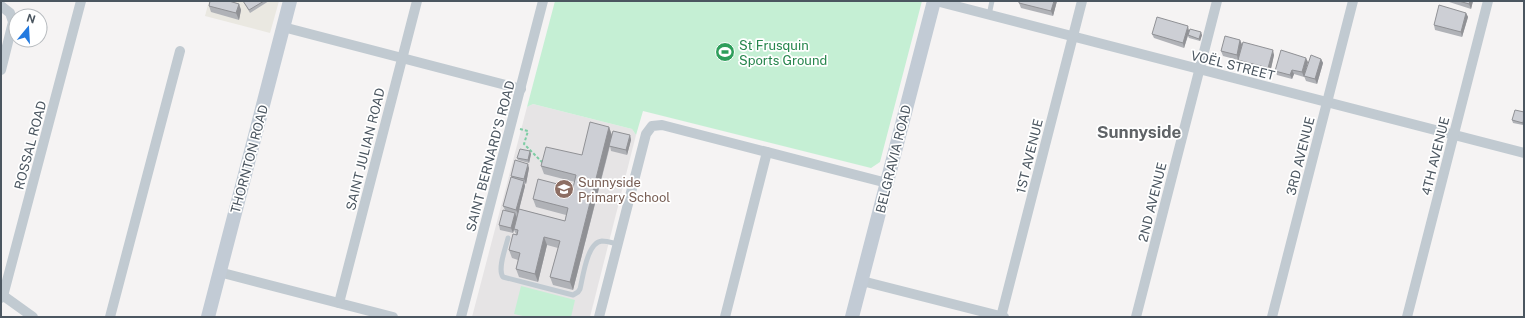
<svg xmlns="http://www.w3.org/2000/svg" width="1525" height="318" viewBox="0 0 1525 318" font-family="'Public Sans',sans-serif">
<rect width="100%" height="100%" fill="#f5f3f3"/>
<polygon fill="#eae8e1" points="209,1 279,1 270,33 205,16"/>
<polygon fill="#e6e4e5" points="533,104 632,129 636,135 590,317 472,317 527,107"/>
<g fill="#c5efd4">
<polygon points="555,1 922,1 880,162 871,168 643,111 636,135 632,129 533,104 527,107"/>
<polygon points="521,286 575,300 571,317 527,317 514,314"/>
</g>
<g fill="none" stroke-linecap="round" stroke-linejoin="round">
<polyline stroke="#7dcca4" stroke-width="2" stroke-dasharray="3 2" stroke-linecap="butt" points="520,129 528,131 524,144 544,164"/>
<g stroke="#c1cad1" stroke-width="5">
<polyline points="989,15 992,1"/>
<path d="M508,238C506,247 497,269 503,277L573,295L578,292L580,289C583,277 587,242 602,241C607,241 613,243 617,244"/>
</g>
<g stroke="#c1cad1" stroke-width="10">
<polyline points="936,1 1524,153"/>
<polyline points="1,6 10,13 13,22 1,70"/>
<polyline points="283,27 521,89"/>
<polyline points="219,272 393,317"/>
<polyline points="862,281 1004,317"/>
<polyline points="1,294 33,317"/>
<polyline points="1,298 3,296 81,1"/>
<polyline points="339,303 417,1"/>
<polyline points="110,317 180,51"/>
<polyline points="461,317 543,1"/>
<polyline points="599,317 646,134 652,126 662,125 887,183"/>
<polyline points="725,317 767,152"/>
<polyline points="1001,317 1082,1"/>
<polyline points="1136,317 1217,1"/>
<polyline points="1272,317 1353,1"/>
<polyline points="1407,317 1488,1"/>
</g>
<g stroke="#c2cbd5" stroke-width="14">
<polyline points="208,317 290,1"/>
<polyline points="852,317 934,1"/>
</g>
</g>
<g fill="#b0b2b7">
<polygon points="210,1 230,1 239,4 241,10 239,20 211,12 209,6"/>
<polygon points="243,1 269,1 250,13"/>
<polygon points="1019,1 1057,1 1053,16 1021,8 1019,3"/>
<polygon points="1446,1 1473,1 1471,9"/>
<polygon points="1466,13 1468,17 1462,37 1435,30 1434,25"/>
<polygon points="1189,30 1202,35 1200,41 1189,38 1188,36 1184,48 1154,38 1152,34"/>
<polygon points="1240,40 1242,44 1274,55 1270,73 1240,64 1238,60 1223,56 1221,51"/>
<polygon points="1321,59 1323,63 1317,84 1306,81 1304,76"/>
<polygon points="1308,62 1304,77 1294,74 1292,79 1277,75 1275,71"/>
<polygon points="1524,112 1523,125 1513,123 1512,120"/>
<polygon points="609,127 612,135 630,135 631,140 627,155 611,151 610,146 573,290 553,285 550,277 558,248 547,245 538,282 519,277 516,269 518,260 512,258 509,250 516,234 514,230 513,233 500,230 499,225 505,210 503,206 512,178 511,176 529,168 526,184 524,183 525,186 519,209 565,221 566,215 536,207 533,199 573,188 575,182 544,174 541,166 582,155"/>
<polygon points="531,154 529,163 518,160 517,158"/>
</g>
<g fill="#909195">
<polygon points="1054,1 1057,1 1053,16 1051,11"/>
<polygon points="1470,1 1473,1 1471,9 1469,4"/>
<polygon points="239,4 241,10 239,20 236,13"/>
<polygon points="1466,13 1468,17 1462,37 1461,32"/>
<polygon points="1188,26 1189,31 1184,48 1183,43"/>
<polygon points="1201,32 1202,35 1200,41 1199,39"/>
<polygon points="1240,40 1242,45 1238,60 1237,55"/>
<polygon points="1273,50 1274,55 1270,73 1268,68"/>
<polygon points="1306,58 1308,62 1304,77 1302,72"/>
<polygon points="1321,59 1323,63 1317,84 1315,79"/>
<polygon points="1292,70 1294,74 1292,79 1290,75"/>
<polygon points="609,127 612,136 573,290 570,282"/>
<polygon points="630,135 631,140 627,155 626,150"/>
<polygon points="530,151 531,154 529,163 528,160"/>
<polygon points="528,164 529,168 526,184 524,179"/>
<polygon points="524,181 525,186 518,214 516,210"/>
<polygon points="515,213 517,218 513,233 511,228"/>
<polygon points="544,237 547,245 538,282 535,274"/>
</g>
<g fill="#cdcfd5" stroke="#909195">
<polygon points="210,1 229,1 239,4 236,13 209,6"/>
<polygon points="243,1 264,1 249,10"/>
<polygon points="1019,1 1054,1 1051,11 1019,3"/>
<polygon points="1459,1 1470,1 1469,4"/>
<polygon points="1439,5 1466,13 1461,32 1434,25"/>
<polygon points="1157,17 1188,26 1183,43 1152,34"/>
<polygon points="1190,29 1201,32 1199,39 1188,35"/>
<polygon points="1225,36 1240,40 1237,55 1221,51"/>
<polygon points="1243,42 1273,50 1268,68 1238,60"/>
<polygon points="1281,50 1306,58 1302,72 1292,70 1290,75 1275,71"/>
<polygon points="1311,55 1321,59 1315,79 1304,76"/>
<polygon points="1515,110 1524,112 1524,117 1523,123 1512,120"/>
<polygon points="590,122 609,127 570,282 550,277 560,241 544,237 535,274 516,269 520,253 509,250 513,234 517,235 518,230 514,229 519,209 565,221 568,208 533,199 538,179 573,188 576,175 541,166 546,147 582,155"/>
<polygon points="613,131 630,135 626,150 609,146"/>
<polygon points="520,149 530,151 528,160 517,158"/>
<polygon points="515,160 528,164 524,179 511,176"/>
<polygon points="511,177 524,181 516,210 503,206"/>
<polygon points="503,210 515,213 511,228 499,225"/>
</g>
<defs>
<g id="stadium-disc" transform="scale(1)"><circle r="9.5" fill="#2e9e5b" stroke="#fff"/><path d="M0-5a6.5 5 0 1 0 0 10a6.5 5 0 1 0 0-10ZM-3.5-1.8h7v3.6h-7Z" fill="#fff"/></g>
<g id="school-disc" transform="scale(1)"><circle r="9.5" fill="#8d6e63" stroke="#fff"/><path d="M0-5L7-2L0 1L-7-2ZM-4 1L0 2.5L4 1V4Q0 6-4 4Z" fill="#fff"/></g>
</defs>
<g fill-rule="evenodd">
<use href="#stadium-disc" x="725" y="52"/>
<use href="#school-disc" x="564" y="189"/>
</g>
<g text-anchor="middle" stroke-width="3.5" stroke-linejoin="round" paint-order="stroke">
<g font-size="13" fill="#27864d" stroke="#fff" text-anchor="start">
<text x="739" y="50">St Frusquin<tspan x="739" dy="15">Sports Ground</tspan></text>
</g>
<g font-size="13" fill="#4b5660" stroke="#fff">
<text transform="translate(1233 65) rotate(14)" y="5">VOËL STREET</text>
<text transform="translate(30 145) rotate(-75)" y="5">ROSSAL ROAD</text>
<text transform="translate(365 149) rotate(-76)" y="5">SAINT JULIAN ROAD</text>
<text transform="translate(490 156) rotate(-75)" y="5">SAINT BERNARD'S ROAD</text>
<text transform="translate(1029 156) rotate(-76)" y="5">1ST AVENUE</text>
<text transform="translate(1300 156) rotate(-76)" y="5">3RD AVENUE</text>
<text transform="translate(1435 156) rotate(-76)" y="5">4TH AVENUE</text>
<text transform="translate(249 159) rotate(-75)" y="5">THORNTON ROAD</text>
<text transform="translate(893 159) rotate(-76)" y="5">BELGRAVIA ROAD</text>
<text transform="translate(1152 202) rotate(-76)" y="5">2ND AVENUE</text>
</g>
<g font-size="13" fill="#785e54" stroke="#fff" text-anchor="start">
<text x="578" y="187">Sunnyside<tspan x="578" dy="15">Primary School</tspan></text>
</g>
<g font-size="17" font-weight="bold" fill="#5f6367" stroke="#fff">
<text x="1139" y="138">Sunnyside</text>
</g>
</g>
<rect width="1525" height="318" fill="none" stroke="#4b5660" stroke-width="4"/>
<g transform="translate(28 28) rotate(18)"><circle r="19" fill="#ffffff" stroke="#b7bbbf"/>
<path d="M0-3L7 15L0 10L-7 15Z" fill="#2279df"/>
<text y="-6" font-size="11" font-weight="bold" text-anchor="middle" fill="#4b5660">N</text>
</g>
</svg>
